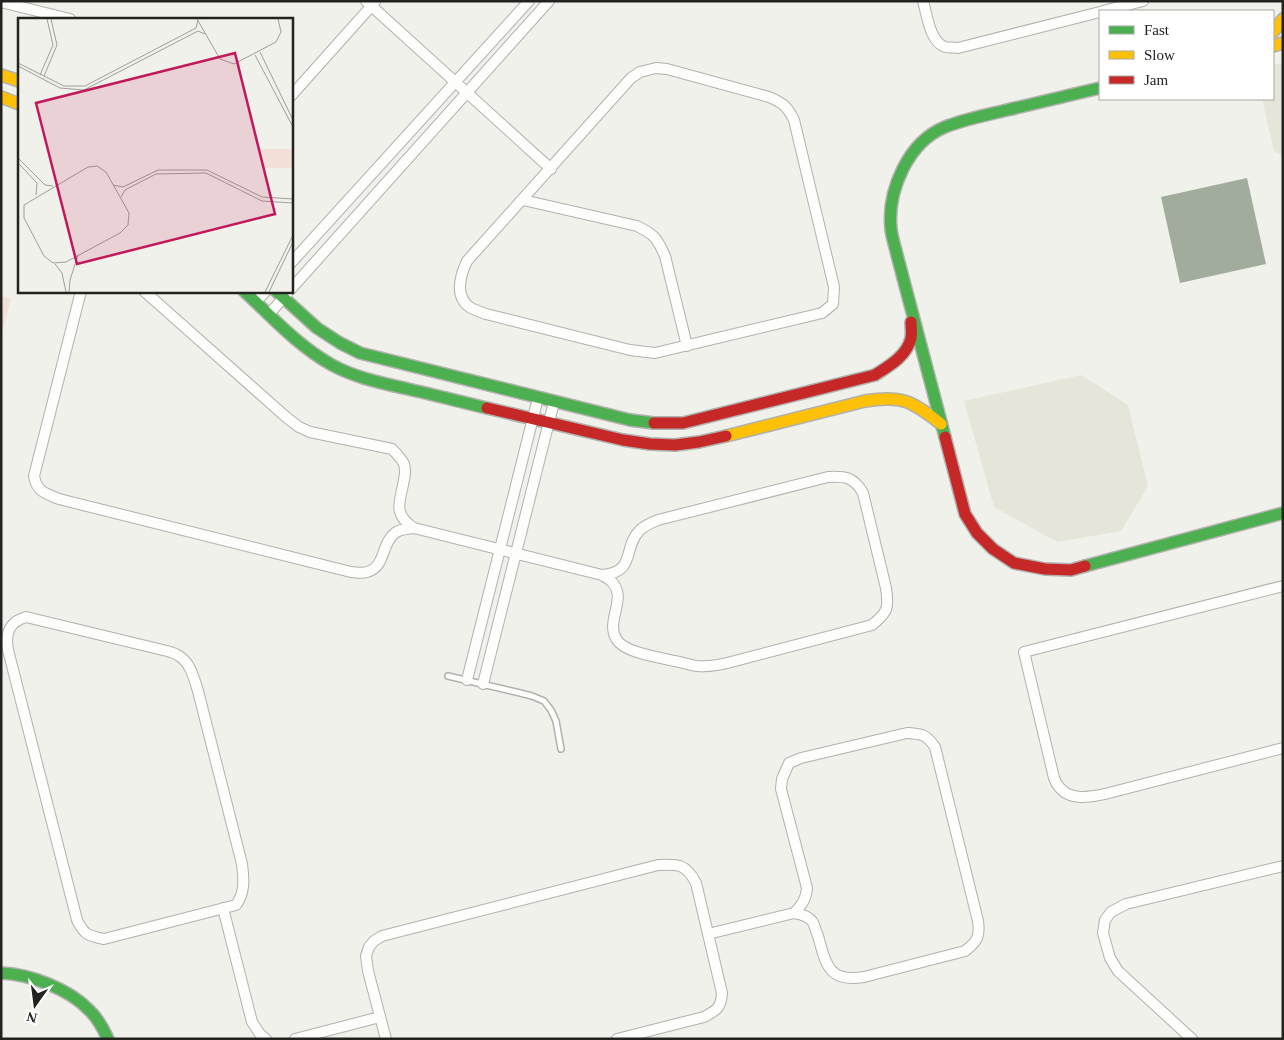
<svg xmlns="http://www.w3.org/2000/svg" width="1284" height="1040" viewBox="0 0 1284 1040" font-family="'Times New Roman',serif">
<rect width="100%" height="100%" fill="#f1f1ec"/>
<g fill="#e5e5d9">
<polygon points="1283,63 1283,156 1274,151 1262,99 1273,99 1273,65"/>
<polygon points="1081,375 1128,405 1148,486 1121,531 1057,542 994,507 964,401"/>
</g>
<polygon fill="#f3e0d9" points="1,296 11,298 1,337"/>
<polygon fill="#a2ac9d" points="1247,178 1266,264 1180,283 1161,197"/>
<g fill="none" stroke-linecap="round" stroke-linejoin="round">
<g stroke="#b1b1ad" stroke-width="8">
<polyline id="lane" points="448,676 520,693 532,696 544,701 551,710 556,721 561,749"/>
</g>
<g stroke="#b1b1ad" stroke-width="12">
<g id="street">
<polyline points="366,1 551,169"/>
<path d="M923,1C927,15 930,42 945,47C949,48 954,47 958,48L1100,12"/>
<polyline points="1,2 70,19"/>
<polyline points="1103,11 1143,1"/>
<path d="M656,68L667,69L769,97C783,103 787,106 794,120L834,287L833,304L822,313L655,353L630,350L486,314C481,312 475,310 471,308C454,297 460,276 467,261L631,78L640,72Z"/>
<polyline points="291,96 375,2"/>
<path d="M523,200L637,226C655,235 657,238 665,256L687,346"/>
<polyline points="291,263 529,1"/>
<polyline points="291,289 549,1"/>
<path d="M81,291L34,476C37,492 45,493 59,499L351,572C356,572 362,574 367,572C386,567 381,543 395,533C400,529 408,529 414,528"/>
<path d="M144,291L286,417L299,427L310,432L392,449C397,454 401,458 404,464C406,470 405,474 404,480C400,502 392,514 414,528L602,575C637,572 622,548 640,530C645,525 651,523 658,520L828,477C845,476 854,477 863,493L886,588C889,608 888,612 872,625L731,662C720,665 709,667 697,666C689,665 682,662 674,661C660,657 625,653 617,640C604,621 629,598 611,581C609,579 605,577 602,575"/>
<polyline points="256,302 266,291"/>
<polyline points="269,314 287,294"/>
<path d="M1283,586L1024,652L1054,778C1055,781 1057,785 1060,788C1071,801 1090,797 1105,794L1283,748"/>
<path d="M26,617L167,651C171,652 175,653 179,656C191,663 194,679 198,691L242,864C244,879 245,893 236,905L104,939C89,936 84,935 77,920L8,650C5,633 9,622 26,617Z"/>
<polyline points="467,680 538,398"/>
<polyline points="483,684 554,402"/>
<polyline points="223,908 252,1022 260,1034 266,1039"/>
<path d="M708,934L794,913C800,914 808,916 812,921C815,925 816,932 818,936C826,964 828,983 864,977L965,951C978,941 980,936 978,921L935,747C926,734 922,734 907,733L801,758L789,763L782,779L781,789L807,888C806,899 802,905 794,913"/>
<polyline points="295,1039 380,1017"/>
<path d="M386,1039L368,971L366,956L369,947L374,941L382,936L658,865C679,864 686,864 696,883L722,993C721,1008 717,1010 704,1017L617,1039"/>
<polyline points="1192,1039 1118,971 1110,958 1103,933 1105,920 1111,912 1126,904 1283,866"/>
</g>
</g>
<g stroke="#b1b1ad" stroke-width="14">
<g id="fast">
<path d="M244,291C272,317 298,346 332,365C356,378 382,383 408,389C435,395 461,402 487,408"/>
<polyline points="276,291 317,328 340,343 360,353 630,420 654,423"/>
<path d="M945,437L897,255C895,246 892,238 891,229C887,191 908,142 945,127C965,119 986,115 1007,110C1038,103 1069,95 1100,88"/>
<polyline points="1085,566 1283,513"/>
<path d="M1,973C30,974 69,989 89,1010C98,1018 103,1028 108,1039"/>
</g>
</g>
<g stroke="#b1b1ad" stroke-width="14">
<g id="slow">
<polyline points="1273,32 1283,19"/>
<polyline points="1273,46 1283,43"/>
<polyline points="1,75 19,81"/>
<polyline points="1,97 19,104"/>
<path d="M726,436L865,401C902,395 912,401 941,424"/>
</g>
</g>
<g stroke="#b1b1ad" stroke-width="14">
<g id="jam">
<polyline points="487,408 623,440 650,444 675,445 699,442 726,436"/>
<path d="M654,423H683L875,375C889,366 907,356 911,338C912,333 911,327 911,322"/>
<polyline points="945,437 965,514 977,533 993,549 1014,563 1045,569 1071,570 1085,566"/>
</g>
</g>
<use href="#lane" stroke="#fdfdfc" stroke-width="5"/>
<use href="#street" stroke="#fdfdfc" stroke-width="10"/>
<use href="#fast" stroke="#4caf50" stroke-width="11"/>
<use href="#slow" stroke="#ffc107" stroke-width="11"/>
<use href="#jam" stroke="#c62828" stroke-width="11"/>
</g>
<g transform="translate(18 18)">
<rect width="275" height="275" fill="#f1f1ec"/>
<path d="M244,131H275V150H244Z" fill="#f3e0d9"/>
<path fill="none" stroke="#9e9e9a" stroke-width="1" d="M179,1L202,41L216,46L258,24L263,14L260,1M242,34L275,102M237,37L275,109M0,45L46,68H67L178,10L180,2M0,48L42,70L66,72L180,13L187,16M22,57L35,27L29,1M26,58L39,27L33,1M0,140L27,167L35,168M0,145L19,165L18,177M70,149L79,148L88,154L111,195L110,207L102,215L48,244L35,245L26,238L6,200V187ZM95,167L105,169L140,152H189L244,179L275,181M103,179L107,172L138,156L188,155L244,183L275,185M37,246L44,255L48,274M51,274L52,262L60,237M247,274L275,217M251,274L275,224"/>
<path fill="#c2185b" fill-opacity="0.15" stroke="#c2185b" stroke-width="2.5" d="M217,35L257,196L59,246L18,85Z"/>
<rect width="275" height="275" fill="none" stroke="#22221f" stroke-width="2.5"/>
</g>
<rect width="1284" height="1040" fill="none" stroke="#22221f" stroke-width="5"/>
<rect x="1099" y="10" width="175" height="90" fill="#ffffff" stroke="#a7a7a5"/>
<rect x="1109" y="26" width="25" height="8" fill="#4caf50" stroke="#a7a7a5"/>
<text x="1144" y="35" font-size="15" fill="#22221f">Fast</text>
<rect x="1109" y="51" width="25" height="8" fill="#ffc107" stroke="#a7a7a5"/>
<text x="1144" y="60" font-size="15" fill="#22221f">Slow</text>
<rect x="1109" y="76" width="25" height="8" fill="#c62828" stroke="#a7a7a5"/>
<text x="1144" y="85" font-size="15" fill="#22221f">Jam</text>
<g transform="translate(35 1005) rotate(194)" stroke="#ffffff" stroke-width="4" paint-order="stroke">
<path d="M0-4L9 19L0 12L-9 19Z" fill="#22221f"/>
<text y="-8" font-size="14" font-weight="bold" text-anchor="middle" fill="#22221f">N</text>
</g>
</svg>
